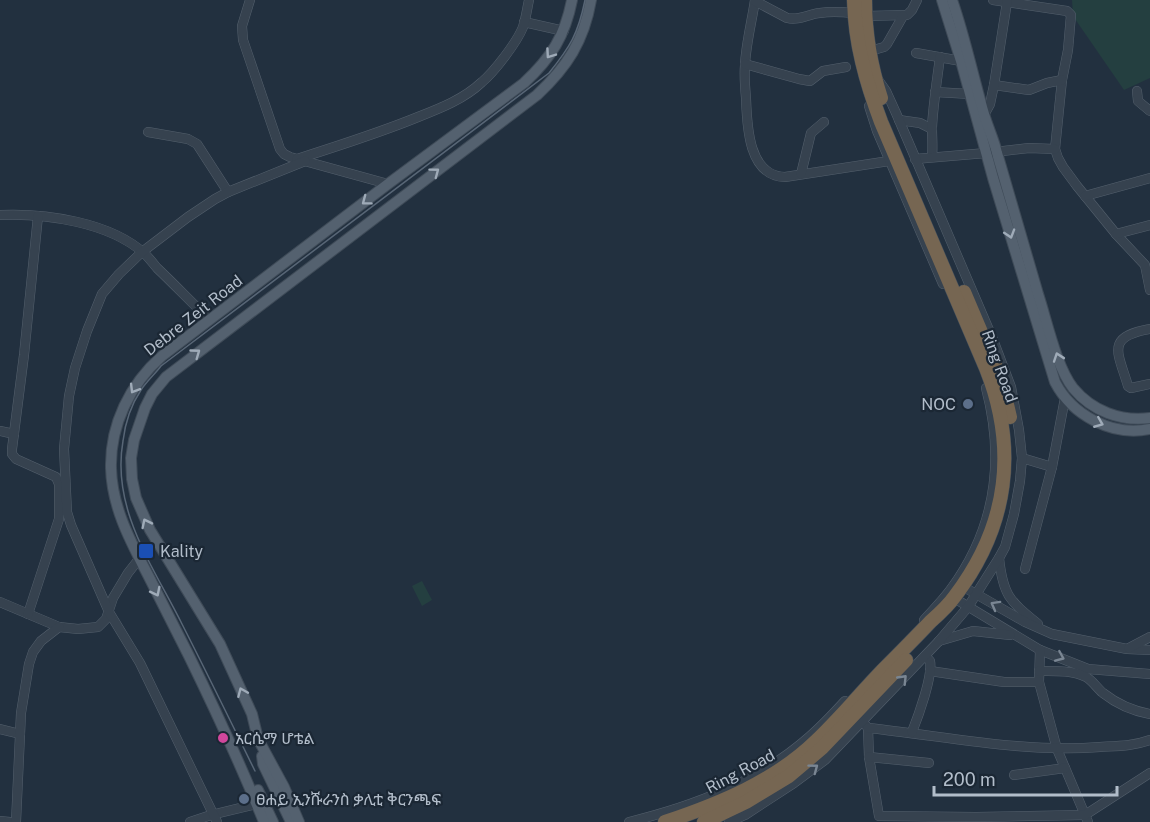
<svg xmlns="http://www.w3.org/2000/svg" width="1150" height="822" viewBox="0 0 1150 822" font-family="'Public Sans','Noto Sans Ethiopic',sans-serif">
<rect width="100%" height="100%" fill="#22303f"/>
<g fill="#243f40">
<polygon points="1072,0 1150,0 1150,78 1124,90 1073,16"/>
<polygon points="422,581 432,600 422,606 412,586"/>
</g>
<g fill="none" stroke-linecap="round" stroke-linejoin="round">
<g stroke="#54606d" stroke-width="10">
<g id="minor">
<polyline points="250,0 242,26 243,40 280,149 284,154 290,157 388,184"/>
<path d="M755,0C752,21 746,43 745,65C744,76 745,87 746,98C747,125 748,176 785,177L889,161"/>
<polyline points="993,0 1067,11 1071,15 1068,50 1062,80 1055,149 1058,158 1063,167 1077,186 1116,234 1145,265 1150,290"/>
<path d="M755,1L787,18C799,21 808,14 820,13C831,11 843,12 854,13"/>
<polyline points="865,16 907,15 912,10 917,0"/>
<polyline points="524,22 564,31"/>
<polyline points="870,51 884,47 887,44 903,16"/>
<polyline points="916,53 961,61"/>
<polyline points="745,64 799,79 810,81 823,71 846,67"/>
<polyline points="994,85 1029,90 1047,83 1062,80"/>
<polyline points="1137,91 1138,101 1150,111"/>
<polyline points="935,92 970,94"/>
<polyline points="869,106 877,131 943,284"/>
<polyline points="984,115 990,104 994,85 1007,2"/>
<polyline points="899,120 920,123 932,129"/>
<polyline points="148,132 188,139 197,144 228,192"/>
<path d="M932,157C933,147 932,138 932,128C933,105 937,81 940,57"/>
<path d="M297,159C338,146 379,133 418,117C441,108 464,99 482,82C495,71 517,42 523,27C526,18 527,9 529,0"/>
<polyline points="915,159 986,153 1029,148 1055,149"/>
<polyline points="801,174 811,133 824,122"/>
<polyline points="1085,196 1150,178"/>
<path d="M0,215C45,213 110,222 145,254C149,258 153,263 157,268C175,285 192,303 210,320"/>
<polyline points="1116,234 1150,225"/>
<path d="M1150,329C1105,337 1118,352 1128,386L1131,388L1150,384"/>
<polyline points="0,431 14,434"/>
<polyline points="1022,458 1052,467"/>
<path d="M999,558C1003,596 1010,601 1038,624"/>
<polyline points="1025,569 1052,467 1065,398"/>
<polyline points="962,586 1025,622 1052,634 1127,649 1150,650"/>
<polyline points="954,598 1040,650 1088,669 1150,674"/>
<polyline points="0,602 59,627 78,629 98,627 106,619 113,598 128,573 139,559"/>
<polyline points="28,614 59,519 59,484 56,477 16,459 12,454 12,449 24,355 38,216"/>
<path d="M924,620C933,610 943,600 951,589C995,529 1005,460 986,388"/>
<polyline points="939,641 973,631 1010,635"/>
<polyline points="1129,648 1150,637"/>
<polyline points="1040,650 1039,682 1057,749 1088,822"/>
<polyline points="930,671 1004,682 1039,682"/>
<path d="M1039,671C1055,671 1071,670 1086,677C1092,680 1097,688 1103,693C1117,704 1133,711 1150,714"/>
<polyline points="862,721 868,728 869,757 879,816 976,817 1085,815 1150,773"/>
<path d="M868,728C945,736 1022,753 1100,747C1117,746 1134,746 1150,740"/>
<polyline points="0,729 20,734"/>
<path d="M912,732C918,717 933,676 930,661L925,656"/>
<polyline points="869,757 929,763"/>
<polyline points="1014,775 1065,768"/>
<polyline points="0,821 10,822"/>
<polyline points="16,822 21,713 29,664 33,652 41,641 59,627"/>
<polyline points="190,822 211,815 256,804"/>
<polyline points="217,822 140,663 109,612 71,525 67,512 64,449 69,396 75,368 87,331 102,294 119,274 142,252 188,217 215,199 228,192 305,161"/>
<path d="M629,822C694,806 758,782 809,737C822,726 834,713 845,701"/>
<polyline points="729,822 745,815 794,783 825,760 939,641 968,607 999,558 1005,547 1014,514 1020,481 1022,458 1019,430 1011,387 992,337 896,113 886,91 879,81"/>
</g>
</g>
<g stroke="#3f4b58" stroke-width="12">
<g id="major">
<path d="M942,0L961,61L993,178L1055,382C1072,415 1112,437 1150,429"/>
<path d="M952,0C965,37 973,77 984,114C988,128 994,140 997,153C1011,200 1024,247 1038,294C1047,321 1056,366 1073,388C1092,411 1121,422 1150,418"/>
<polyline points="262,756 263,764 291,822"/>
<polyline points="258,790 273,822"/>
<path d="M264,822C241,766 216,711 189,656C176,630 163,605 150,579C132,544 112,509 111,468C110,425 130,384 162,356L388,184L524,83C551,58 565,36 572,0"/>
<path d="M299,822L284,787L258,739L252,714L220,644L150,530L136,498L132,479L131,458L134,440L145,408L152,394L166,377L537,95C567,67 584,41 591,0"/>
</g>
</g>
<g stroke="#414d5a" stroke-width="15">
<g id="highway">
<path d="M865,0C865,33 871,67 881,98"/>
<polyline points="964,292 1001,379 1010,417"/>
<path d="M665,822C719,804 775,781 816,741C839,719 860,694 882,671C898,655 914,639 930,622C939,614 948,606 955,596C1008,526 1018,449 986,368L881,122C866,82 855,43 854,0"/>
<polyline points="704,822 746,802 789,776 822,748 906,660"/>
</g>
</g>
<use href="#minor" stroke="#36424f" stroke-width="9"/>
<use href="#major" stroke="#54616f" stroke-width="10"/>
<use href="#highway" stroke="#766652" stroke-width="14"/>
<path stroke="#586676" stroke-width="1.5" d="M255,771C231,722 207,673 182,624C153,566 111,509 123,441C125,424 131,405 141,390C147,381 155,374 161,366L549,73C570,47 578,34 585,0"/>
</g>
<defs><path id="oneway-chevron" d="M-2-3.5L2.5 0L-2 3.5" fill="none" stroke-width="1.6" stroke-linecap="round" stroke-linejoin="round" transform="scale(1.5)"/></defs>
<g stroke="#9fabb8">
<use href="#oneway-chevron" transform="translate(550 54) rotate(125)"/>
<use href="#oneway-chevron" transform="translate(435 172) rotate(-37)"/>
<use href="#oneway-chevron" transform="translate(366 201) rotate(143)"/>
<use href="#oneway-chevron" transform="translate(1010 234) rotate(73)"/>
<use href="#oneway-chevron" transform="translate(196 353) rotate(-36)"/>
<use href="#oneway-chevron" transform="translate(1058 357) rotate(-109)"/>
<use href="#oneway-chevron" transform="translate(134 389) rotate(121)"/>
<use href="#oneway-chevron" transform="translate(1099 423) rotate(22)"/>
<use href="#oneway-chevron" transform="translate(146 523) rotate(-116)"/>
<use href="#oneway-chevron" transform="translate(156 592) rotate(63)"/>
<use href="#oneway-chevron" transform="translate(242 692) rotate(-113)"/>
</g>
<g stroke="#7a8693">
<use href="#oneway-chevron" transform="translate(995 605) rotate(-151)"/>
<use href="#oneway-chevron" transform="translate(1060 657) rotate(23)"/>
<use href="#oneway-chevron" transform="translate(903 679) rotate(-46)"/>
<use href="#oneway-chevron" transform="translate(814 768) rotate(-37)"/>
</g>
<g fill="#5c6f8a" stroke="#1b2734" stroke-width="2">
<circle cx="968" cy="404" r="6"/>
<circle cx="244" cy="799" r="6"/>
</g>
<rect fill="#1a4fb4" stroke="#1b2734" stroke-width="2" x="138" y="543" width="16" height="16" rx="3"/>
<circle fill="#d1479c" stroke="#1b2734" stroke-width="2" cx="223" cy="738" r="6"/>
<g text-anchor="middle" stroke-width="4.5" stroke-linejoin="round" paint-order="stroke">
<g font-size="16" fill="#b2bdca" stroke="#1b2734">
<text transform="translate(193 315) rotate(-38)" y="6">Debre Zeit Road</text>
<text transform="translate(1000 366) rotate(70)" y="6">Ring Road</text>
<text transform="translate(740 771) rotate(-28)" y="6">Ring Road</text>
</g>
<g font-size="16" fill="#b2bdca" stroke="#1b2734" text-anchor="start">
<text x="956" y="410" text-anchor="end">NOC</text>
<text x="160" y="557">Kality</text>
<text x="235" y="744">አርሴማ ሆቴል</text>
<text x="256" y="805">ፀሐይ ኢንሹራንስ ቃሊቲ ቅርንጫፍ</text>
</g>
</g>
<path d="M934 786v9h183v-9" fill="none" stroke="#b2bdca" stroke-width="3"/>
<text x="943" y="786" font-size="18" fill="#b2bdca" stroke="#1b2734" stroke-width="4.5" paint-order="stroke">200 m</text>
</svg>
